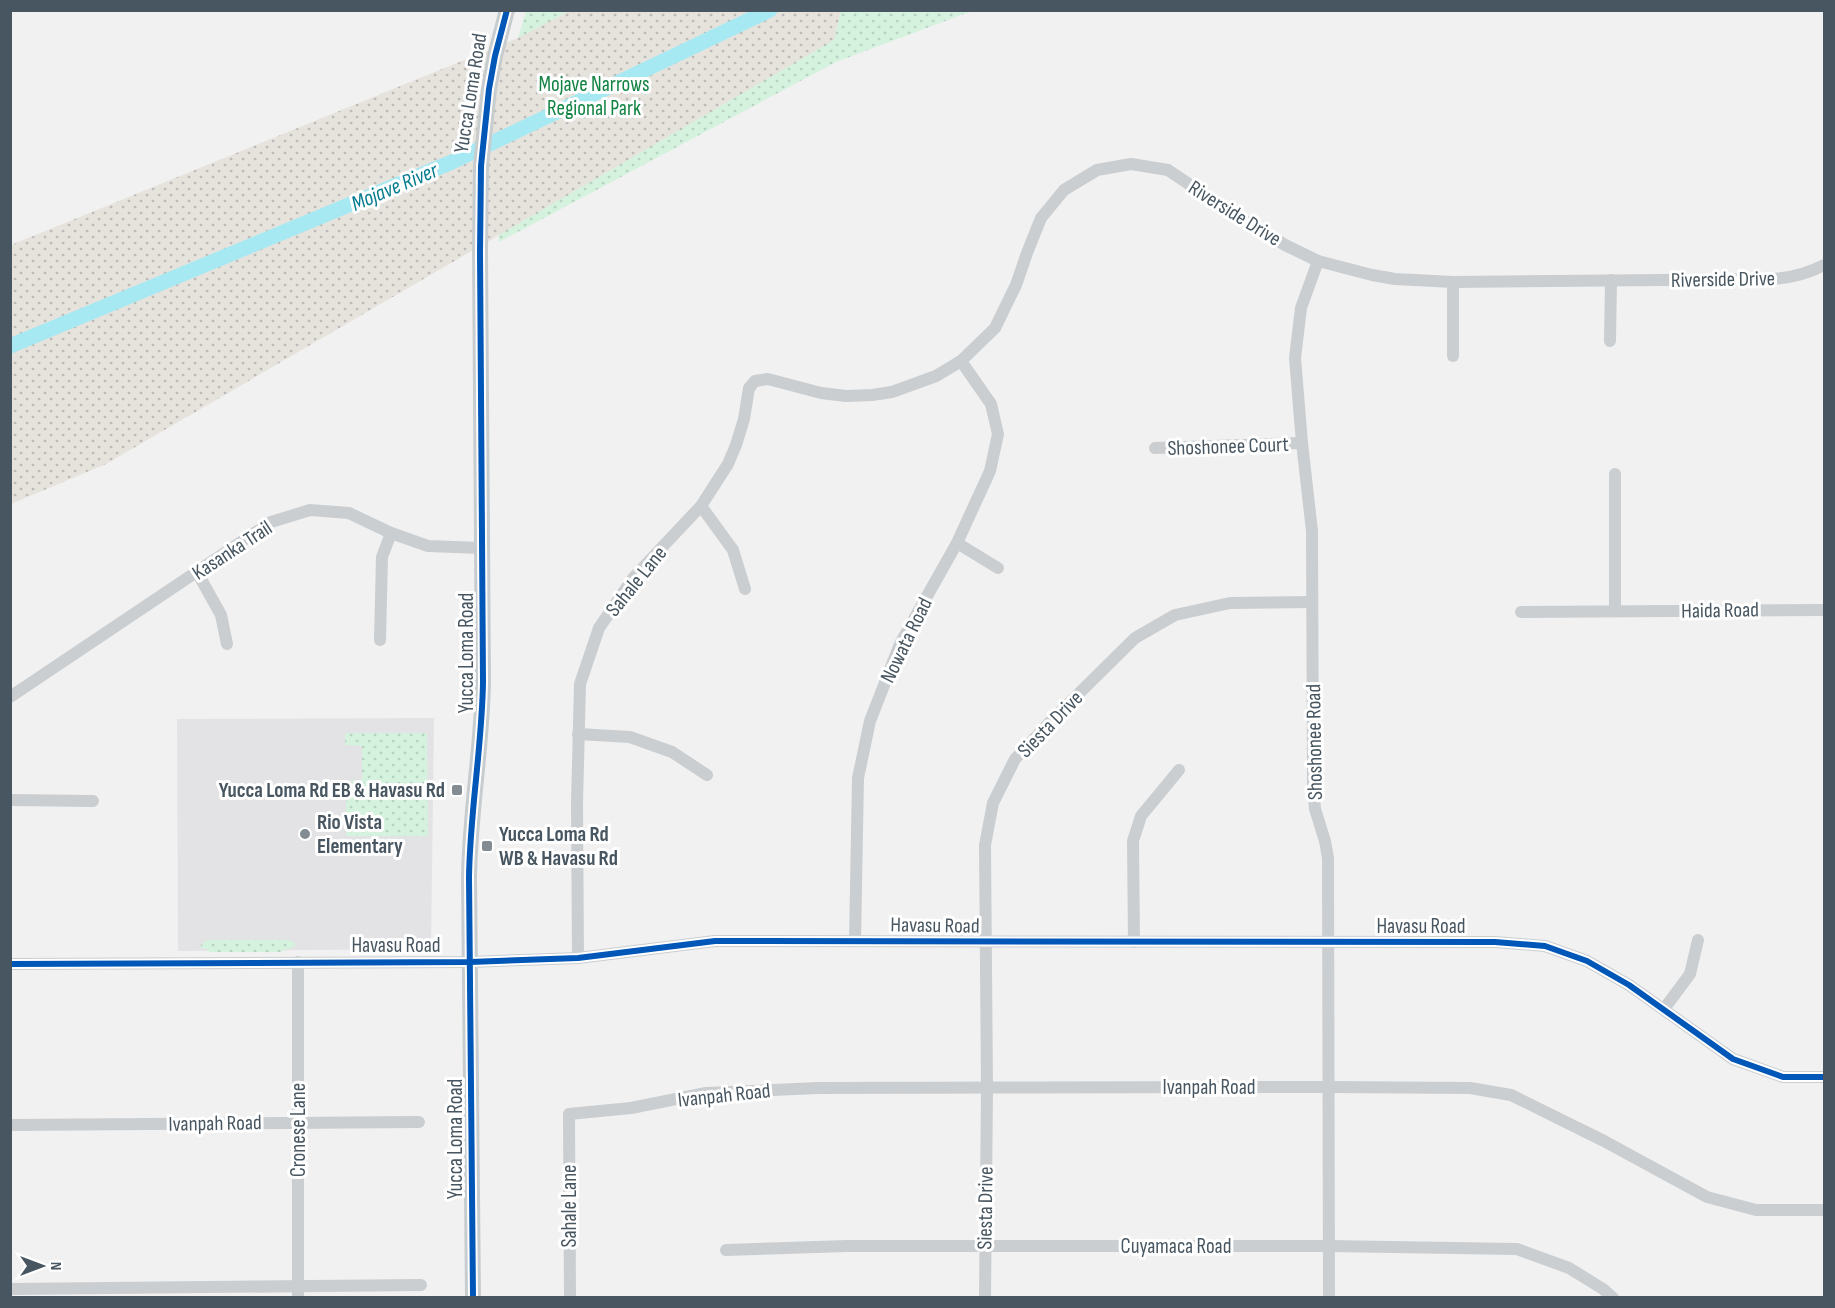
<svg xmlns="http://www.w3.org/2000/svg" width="1835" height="1308" viewBox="0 0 1835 1308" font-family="'Sofia Sans Condensed',sans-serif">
<defs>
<pattern id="grass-dots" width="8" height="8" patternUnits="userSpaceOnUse" patternTransform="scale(1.5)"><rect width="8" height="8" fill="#d4f2de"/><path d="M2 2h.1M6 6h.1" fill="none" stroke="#b7d2c1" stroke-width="1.8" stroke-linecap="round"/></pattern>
<pattern id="sand-dots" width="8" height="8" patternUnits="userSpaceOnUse" patternTransform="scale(1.5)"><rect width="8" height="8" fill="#e6e3dd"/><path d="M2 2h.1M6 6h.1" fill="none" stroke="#bcbbb7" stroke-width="1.8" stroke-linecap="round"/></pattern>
</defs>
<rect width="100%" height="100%" fill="#f2f1f1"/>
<polygon fill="#e3e2e4" points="434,718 431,949 178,951 177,719"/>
<g fill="url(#grass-dots)">
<polygon points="526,11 972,11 836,62 499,242 499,192 518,38"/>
<polygon points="345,733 427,733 428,836 346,836 346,781 362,780 362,746 345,745"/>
<polygon points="207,940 288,940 294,942 296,946 280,952 210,952 205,948 200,948 202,943"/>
</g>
<polygon fill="url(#sand-dots)" points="569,11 841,11 834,40 106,464 11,504 11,245 518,38"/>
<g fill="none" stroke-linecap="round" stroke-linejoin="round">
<polyline stroke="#a6e9f3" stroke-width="15" points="10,346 452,162 770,10"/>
<g stroke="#caced1" stroke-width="12">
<polyline points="1318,261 1301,308 1295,358 1302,443 1312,531 1313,783 1315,809 1325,841 1328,858 1329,1298"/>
<polyline points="1610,341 1611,280"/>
<polyline points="1453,356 1453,282"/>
<polyline points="1155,448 1302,443"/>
<polyline points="1615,474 1615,611"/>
<polyline points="701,506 733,550 745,589"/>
<polyline points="957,543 998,568"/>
<polyline points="197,572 221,615 227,644"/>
<polyline points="1521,612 1824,610"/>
<polyline points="380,640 382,557 391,533"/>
<polyline points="10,697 271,522 310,510 349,513 391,533 428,546 482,548"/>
<polyline points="578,734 630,737 672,752 707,775"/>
<polyline points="10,800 93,801"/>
<polyline points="855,941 858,778 870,721 900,644 957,543 990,471 998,434 991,404 961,361"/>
<polyline points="1134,942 1133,841 1141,816 1179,770"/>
<path d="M578,958L577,803L580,684L599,628L634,577L701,506L728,464L736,445L744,419L749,388L755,381L768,379L821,393L846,396L872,395L892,392L936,376L961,361L995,328L1016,285L1027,253L1041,218L1064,190L1097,170L1131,164L1168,170L1238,217L1285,245L1318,261L1372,275L1395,279L1453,282L1771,279C1791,278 1807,274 1824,265"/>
<polyline points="298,962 298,1298"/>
<polyline points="10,964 470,962 578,958 715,941 1495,942 1545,946 1587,961 1629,985 1733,1059 1783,1077 1824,1077"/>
<polyline points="1664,1009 1690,974 1698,940"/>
<polyline points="10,1125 419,1122"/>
<polyline points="726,1250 847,1246 1329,1246 1517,1249 1569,1268 1603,1289 1613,1298"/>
<polyline points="10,1289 421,1285"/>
<polyline points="570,1298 569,1114 631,1108 706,1093 818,1088 1329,1087 1470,1088 1511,1095 1604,1141 1707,1197 1756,1210 1824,1210"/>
<polyline points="985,1298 987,1088 985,845 993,803 1015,759 1050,722 1135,638 1175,615 1230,603 1312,602"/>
</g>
<path stroke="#c7cccf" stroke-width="16" d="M473,1298L469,877C470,811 482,747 483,682L480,252L481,166L489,89L495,56L507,10"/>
<g stroke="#fff" stroke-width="10">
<g id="cycleway">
<polyline points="10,964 470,962 578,958 715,941 1495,942 1545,946 1587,961 1629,985 1733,1059 1783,1077 1824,1077"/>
<path d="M473,1298L469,877C470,811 482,747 483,682L480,252L481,166L489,89L495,56L507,10"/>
</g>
</g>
<use href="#cycleway" stroke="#0057b8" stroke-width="6"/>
</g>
<g fill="#838c93" stroke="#fff" stroke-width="2">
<rect x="451" y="784" width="12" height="12" rx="3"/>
<circle cx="305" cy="834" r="6"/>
<rect x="481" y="840" width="12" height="12" rx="3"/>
</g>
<g text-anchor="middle" stroke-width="6" stroke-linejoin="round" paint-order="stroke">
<g font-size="21" fill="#108341" stroke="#fff">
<text x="594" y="91">Mojave Narrows<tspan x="594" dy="24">Regional Park</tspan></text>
</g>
<g font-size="21" fill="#475660" stroke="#fff">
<text transform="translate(470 93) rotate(-81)" y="7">Yucca Loma Road</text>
<text transform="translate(1235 213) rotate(32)" y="7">Riverside Drive</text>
<text transform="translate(1723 279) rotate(-1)" y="7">Riverside Drive</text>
<text transform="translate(1228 446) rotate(-2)" y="7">Shoshonee Court</text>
<text transform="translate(232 550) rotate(-33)" y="7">Kasanka Trail</text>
<text transform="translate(636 581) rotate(-51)" y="7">Sahale Lane</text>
<text transform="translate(1720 610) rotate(-1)" y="7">Haida Road</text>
<text transform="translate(906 640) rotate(-64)" y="7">Nowata Road</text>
<text transform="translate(466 653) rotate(-90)" y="7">Yucca Loma Road</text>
<text transform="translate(1050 724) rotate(-46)" y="7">Siesta Drive</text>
<text transform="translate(1314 742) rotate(-91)" y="7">Shoshonee Road</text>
<text transform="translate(935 925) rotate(1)" y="7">Havasu Road</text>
<text x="1421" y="933">Havasu Road</text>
<text x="396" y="952">Havasu Road</text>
<text x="1209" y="1094">Ivanpah Road</text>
<text transform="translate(724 1095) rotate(-6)" y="7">Ivanpah Road</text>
<text transform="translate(215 1123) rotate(-1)" y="7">Ivanpah Road</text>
<text transform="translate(298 1130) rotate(-90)" y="7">Cronese Lane</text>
<text transform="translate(455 1139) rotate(-90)" y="7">Yucca Loma Road</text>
<text transform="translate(569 1206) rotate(-90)" y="7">Sahale Lane</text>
<text transform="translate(985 1208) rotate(-89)" y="7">Siesta Drive</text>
<text x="1176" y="1253">Cuyamaca Road</text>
</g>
<g font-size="21" font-weight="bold" fill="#475660" stroke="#fff" text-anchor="start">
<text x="445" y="797" text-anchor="end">Yucca Loma Rd EB &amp; Havasu Rd</text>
<text x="317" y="829">Rio Vista<tspan x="317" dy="24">Elementary</tspan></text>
<text x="499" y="841">Yucca Loma Rd<tspan x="499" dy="24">WB &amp; Havasu Rd</tspan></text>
</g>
<g font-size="22" font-style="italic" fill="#047c8f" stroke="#fff">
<text transform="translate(394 186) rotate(-23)" y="8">Mojave River</text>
</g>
</g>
<rect width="1835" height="1308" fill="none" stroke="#475660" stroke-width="24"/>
<g transform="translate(42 1266) rotate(90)" stroke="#ffffff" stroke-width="4.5" paint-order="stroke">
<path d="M0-4.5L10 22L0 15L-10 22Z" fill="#475660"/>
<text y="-9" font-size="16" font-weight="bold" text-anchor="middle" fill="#475660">N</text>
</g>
</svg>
